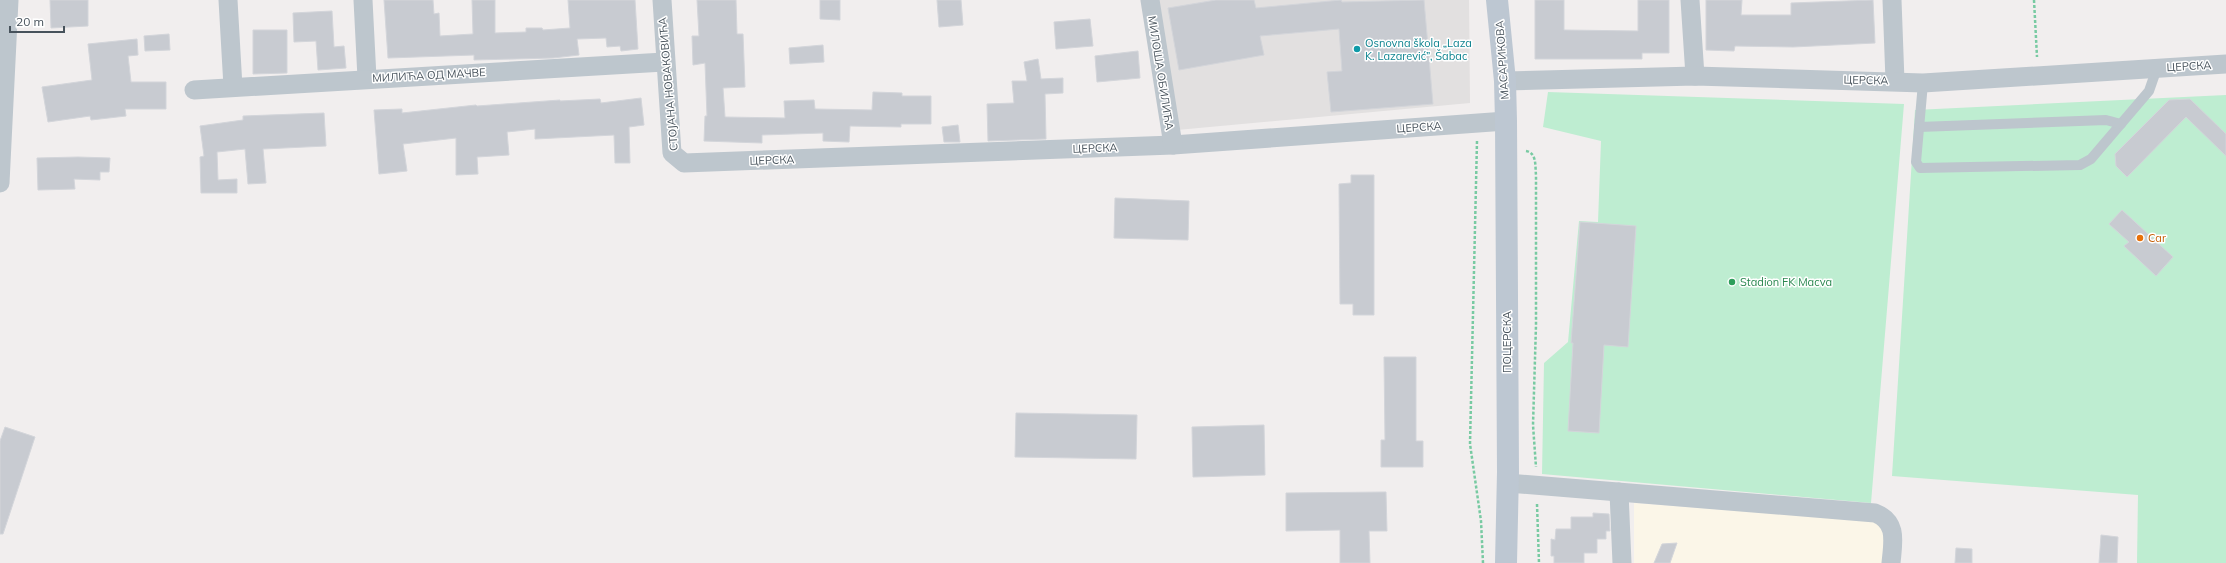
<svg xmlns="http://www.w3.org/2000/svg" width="2226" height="563" viewBox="0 0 2226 563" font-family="Mulish,sans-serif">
<rect width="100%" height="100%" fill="#f1eeee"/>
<polygon fill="#fbf6e8" points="1634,503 1875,521 1885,531 1882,563 1634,563"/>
<polygon fill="#e2e0e0" points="1156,0 1469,0 1470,103 1177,130"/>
<g fill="#beedd1">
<polygon points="1548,92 1904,104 1871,503 1542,474 1544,363 1568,342 1579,221 1598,222 1601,141 1543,127"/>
<polygon points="2226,95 2226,563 2137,563 2138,495 1892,476 1915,110"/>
</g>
<g fill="#c8cbd1" stroke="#d3d5da">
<polygon points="50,0 88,0 88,26 51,28"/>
<polygon points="384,0 433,0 434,14 439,13 440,36 473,34 472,0 495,0 495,33 526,32 526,28 542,28 543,30 570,28 568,0 635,0 638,49 621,51 620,46 607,47 606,38 577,39 579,55 553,58 474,60 474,55 388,58"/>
<polygon points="697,0 736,0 737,34 743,34 745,87 723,88 725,117 785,118 784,101 814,100 815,109 872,110 873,92 902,93 902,96 931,96 931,124 901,124 901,127 850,126 849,142 823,141 823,133 762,135 762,143 704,141 705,116 707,116 705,63 693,65 692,36 699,36"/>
<polygon points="820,0 840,0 840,20 820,19"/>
<polygon points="937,0 961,0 963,25 939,27"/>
<polygon points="1216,0 1254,0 1256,8 1341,0 1342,2 1424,0 1433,104 1331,112 1327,72 1342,71 1339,29 1260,36 1264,55 1179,70 1168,8"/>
<polygon points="1535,0 1564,0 1564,30 1638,31 1638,0 1669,0 1669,53 1642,53 1642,59 1535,59"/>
<polygon points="1706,0 1742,0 1741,15 1791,15 1791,3 1873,0 1875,43 1793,47 1735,46 1734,51 1706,50"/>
<polygon points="332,11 334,47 344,46 346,68 318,70 316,41 294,42 293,13"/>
<polygon points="1090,19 1093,46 1056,49 1054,22"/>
<polygon points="253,30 287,30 287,73 253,74"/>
<polygon points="169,34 170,50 145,51 144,36"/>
<polygon points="137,39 138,55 128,56 131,82 166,82 166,109 125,109 126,116 91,120 90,116 48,122 42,87 92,80 88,44"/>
<polygon points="823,45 824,62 790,64 789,48"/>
<polygon points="1138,51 1140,78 1097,82 1095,56"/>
<polygon points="1038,59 1041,79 1063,78 1063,93 1045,94 1046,139 988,141 987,104 1014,103 1012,81 1027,81 1024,62"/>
<polygon points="641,98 644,125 629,127 630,163 615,163 614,135 535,139 535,129 507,132 509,155 477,157 478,174 456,175 456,138 403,144 407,171 379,174 374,110 402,109 402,113 476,105 477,106 560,100 560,101 600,99 601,103"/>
<polygon points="2190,99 2226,134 2226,156 2186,117 2127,177 2116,166 2115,154 2169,100"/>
<polygon points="324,113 326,146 263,149 266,183 248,184 245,149 217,152 218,180 237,179 237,193 201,193 200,157 204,156 200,126 243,120 243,116"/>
<polygon points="958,125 960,142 944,142 942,127"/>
<polygon points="78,157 110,158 109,172 100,172 100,180 74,179 75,189 38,190 37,158"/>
<polygon points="1351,175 1374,175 1374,315 1353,315 1353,304 1340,304 1339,184 1351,183"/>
<polygon points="1115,198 1189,201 1188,240 1114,238"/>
<polygon points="2122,210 2173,257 2156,276 2124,246 2129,242 2109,224"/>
<polygon points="1580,222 1636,226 1628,347 1604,345 1599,433 1568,431 1573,343 1571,343"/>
<polygon points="1384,357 1416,357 1416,441 1423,441 1423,467 1381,467 1381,440 1385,440"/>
<polygon points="1016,413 1137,415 1136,459 1015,457"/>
<polygon points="1264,425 1265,475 1193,477 1192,427"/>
<polygon points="5,427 35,437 3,534 0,534 0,441"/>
<polygon points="1386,492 1387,531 1369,531 1370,563 1340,563 1340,530 1286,531 1286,493"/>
<polygon points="1593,513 1609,514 1610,531 1606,531 1606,539 1597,539 1597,553 1584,553 1584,563 1554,563 1554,556 1551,556 1551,539 1555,540 1556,529 1571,529 1571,517 1593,517"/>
<polygon points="2101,535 2118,537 2117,563 2099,563"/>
<polygon points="1677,543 1670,563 1654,563 1662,544"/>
<polygon points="1956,548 1972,549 1972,563 1955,563"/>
</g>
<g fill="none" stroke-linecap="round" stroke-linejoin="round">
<g stroke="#78caa2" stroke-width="2.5" stroke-dasharray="3 2" stroke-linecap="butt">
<polyline points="2034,0 2037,57"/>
<polyline points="1477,141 1470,444 1481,521 1483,563"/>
<path d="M1526,151C1537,153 1535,166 1536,175V325L1533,425L1536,467"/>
<polyline points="1537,504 1539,563"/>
</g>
<g stroke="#bdc6cd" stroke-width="10">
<polyline points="1923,83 1916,162 1920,168 2080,165 2091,159 2149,91 2157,68"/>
<polyline points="1919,127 2106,120 2121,124"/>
</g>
<g stroke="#bdc6cd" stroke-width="19">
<polyline points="228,0 233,87"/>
<polyline points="363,0 367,78"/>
<polyline points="662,0 672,153 684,163 1173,145 1506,121"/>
<polyline points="1150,0 1173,145"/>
<polyline points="1690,0 1695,76"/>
<polyline points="1892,0 1895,81"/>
<polyline points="1505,81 1695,76 1923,83 2226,64"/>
<polyline points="194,90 664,62"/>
<polyline points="0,183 9,0"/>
<path d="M1508,483L1875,513C1898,522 1893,542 1891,563"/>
<polyline points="1619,492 1622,563"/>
</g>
<polyline stroke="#bdc7d2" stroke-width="22" points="1497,0 1505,81 1506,121 1508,472 1506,563"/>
</g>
<circle fill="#0f9aa8" stroke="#fff" stroke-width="1.5" cx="1357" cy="49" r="4"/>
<circle fill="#e8710a" stroke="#fff" stroke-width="1.5" cx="2140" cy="238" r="4"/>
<circle fill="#2e9e5b" stroke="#fff" stroke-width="1.5" cx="1732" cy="282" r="4"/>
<g text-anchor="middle" stroke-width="3" stroke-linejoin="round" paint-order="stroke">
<g font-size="11" fill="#0d838f" stroke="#fff" text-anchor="start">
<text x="1365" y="47">Osnovna škola „Laza<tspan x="1365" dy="13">K. Lazarević”, Šabac</tspan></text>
</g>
<g font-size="11" fill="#47525b" stroke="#fff">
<text transform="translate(1502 60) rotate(-94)" y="4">МАСАРИКОВА</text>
<text transform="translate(2189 66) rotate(-3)" y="4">ЦЕРСКА</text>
<text transform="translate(1161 73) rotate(81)" y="4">МИЛОША ОБИЛИЋА</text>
<text transform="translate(429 75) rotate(-3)" y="4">МИЛИЋА ОД МАЧВЕ</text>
<text transform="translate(1866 80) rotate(1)" y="4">ЦЕРСКА</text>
<text transform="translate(668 84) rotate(-95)" y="4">СТОЈАНА НОВАКОВИЋА</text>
<text transform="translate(1419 127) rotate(-4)" y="4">ЦЕРСКА</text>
<text transform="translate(1095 148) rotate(-2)" y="4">ЦЕРСКА</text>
<text transform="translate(772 160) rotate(-2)" y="4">ЦЕРСКА</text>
<text transform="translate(1507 342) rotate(-90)" y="4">ПОЦЕРСКА</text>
</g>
<g font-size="11" fill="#c56008" stroke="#fff" text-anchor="start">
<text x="2148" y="242">Car</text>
</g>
<g font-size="11" fill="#27864d" stroke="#fff" text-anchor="start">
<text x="1740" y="286">Stadion FK Macva</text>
</g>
</g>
<path d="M10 26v6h54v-6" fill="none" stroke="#47525b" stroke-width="2"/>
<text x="16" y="26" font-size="12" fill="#47525b" stroke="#ffffff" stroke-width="3" paint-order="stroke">20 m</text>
</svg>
